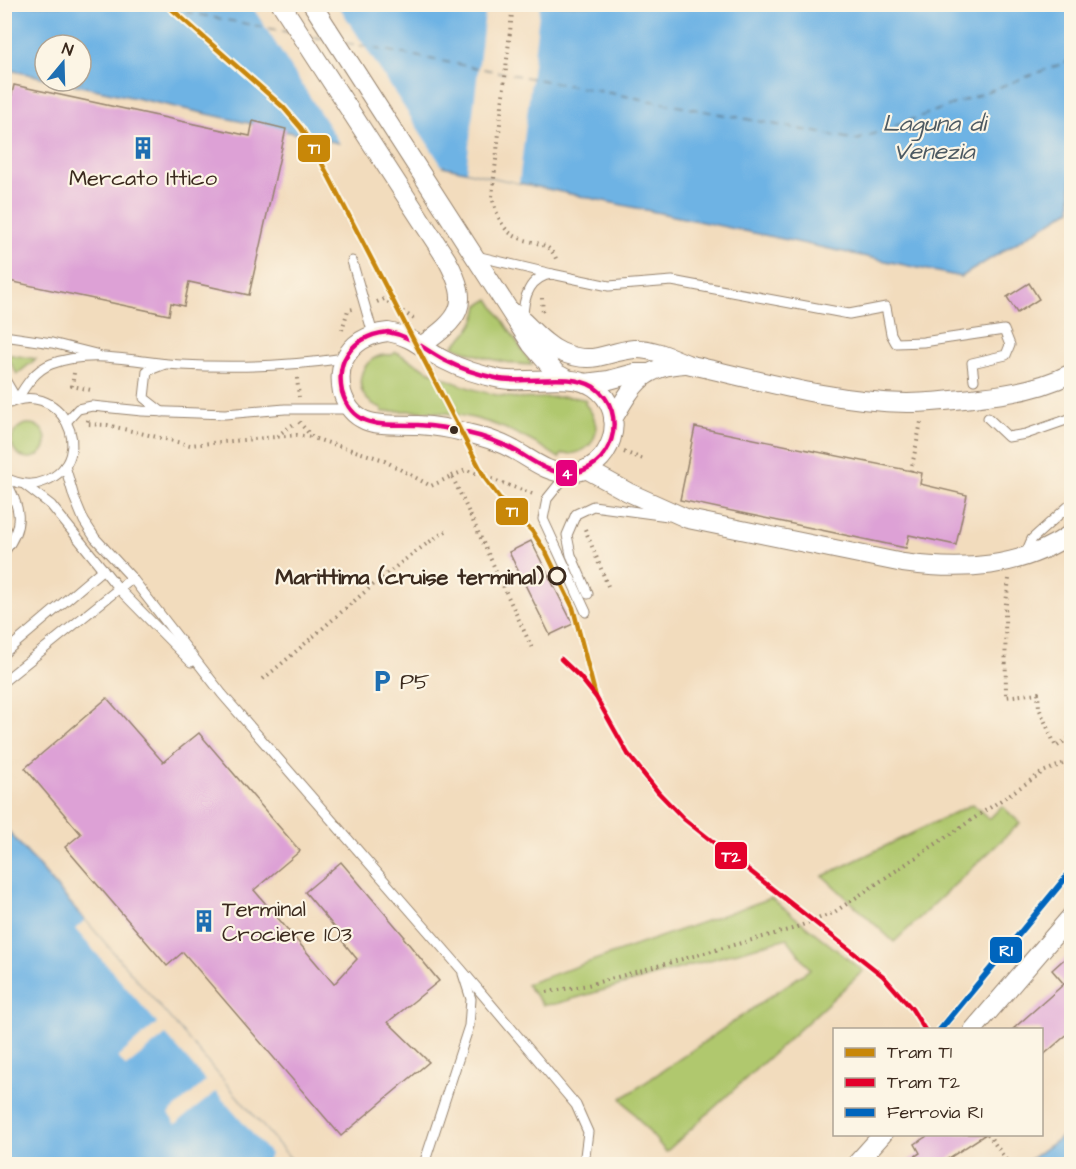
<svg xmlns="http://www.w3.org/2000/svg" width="1076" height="1169" viewBox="0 0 1076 1169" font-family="'Architects Daughter',sans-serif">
<rect width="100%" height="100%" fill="#fcf5e5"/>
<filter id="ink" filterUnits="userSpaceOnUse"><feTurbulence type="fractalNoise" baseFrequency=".0167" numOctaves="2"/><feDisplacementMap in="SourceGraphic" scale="12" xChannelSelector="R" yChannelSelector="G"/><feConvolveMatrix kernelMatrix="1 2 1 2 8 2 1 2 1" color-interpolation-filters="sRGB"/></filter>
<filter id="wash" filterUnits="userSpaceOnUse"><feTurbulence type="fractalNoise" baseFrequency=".008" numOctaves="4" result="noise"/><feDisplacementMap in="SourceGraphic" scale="24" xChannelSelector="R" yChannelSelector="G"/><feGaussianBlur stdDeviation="1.35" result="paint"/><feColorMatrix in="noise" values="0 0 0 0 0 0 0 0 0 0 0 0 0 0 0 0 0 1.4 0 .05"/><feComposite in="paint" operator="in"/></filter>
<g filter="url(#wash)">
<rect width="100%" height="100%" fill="#f2dcbd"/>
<g fill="#b0c86e" stroke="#767946" stroke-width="1.5">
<path d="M489,299L532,365C505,364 478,357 453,346C467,334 477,323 479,305Z"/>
<path d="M396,352C434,375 472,394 517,398C539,401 564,393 586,400L585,404C607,428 594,456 562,454L559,458C504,420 449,406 382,412V408C346,397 359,351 392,355Z"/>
<polygon points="6,354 36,359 17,374"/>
<circle cx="29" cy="441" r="17"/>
<polygon points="973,804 989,819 1002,806 1020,823 894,942 823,876"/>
<polygon points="771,898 863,971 666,1152 621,1098 627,1095 810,969 787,938 555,1004 543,1005 526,984"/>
</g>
<g fill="#6eb3e4" stroke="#546e81" stroke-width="1.5">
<polygon points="5,5 1071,5 1071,209 961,277 519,183 58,81 81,81 81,45 45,45 45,78 5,69"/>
<polygon points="4,826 295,1164 5,1164"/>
<polygon points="1071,1130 1071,1164 1024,1164"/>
</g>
<g fill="#f2dcbd">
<polygon points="251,5 338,5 444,169 342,147"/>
<polygon points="486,5 540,5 519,183 466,171"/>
<polygon points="85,920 295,1164 266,1164 270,1154 216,1092 176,1124 168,1114 206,1081 166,1035 126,1067 118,1057 157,1023 75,929"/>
</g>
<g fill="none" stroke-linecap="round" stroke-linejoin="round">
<g stroke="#4d5a63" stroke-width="1.5" stroke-dasharray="8 6" stroke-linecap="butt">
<polyline points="145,4 288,32"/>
<polyline points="314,37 324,39"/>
<polyline points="346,43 857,140 1072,60"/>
<polyline points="1064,1164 1072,1159"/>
</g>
</g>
<g id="blocks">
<g fill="#dda1d6">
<polygon points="14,85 250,136 253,121 286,129 249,295 189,282 184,306 171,303 169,315 4,280 4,128"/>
<polygon points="1029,283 1039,299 1017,313 1007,297"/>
<polygon points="695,427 922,473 920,484 967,495 956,545 909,535 906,548 680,500"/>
<polygon points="531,541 573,624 550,635 509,552"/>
<polygon points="107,698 163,762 199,733 300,851 254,890 334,984 357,959 339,937 341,935 305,892 341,862 404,936 403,937 439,981 388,1022 429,1062 341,1136 183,952 167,966 65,847 81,834 25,768"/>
<polygon points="1071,953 1071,1031 1041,1057 1041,1029 1013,1029 1064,984 1052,970"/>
<polygon points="930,1134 986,1134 940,1164 903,1164 920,1153 915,1144"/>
</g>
</g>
</g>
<g filter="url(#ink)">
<use href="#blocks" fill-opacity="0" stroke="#96836e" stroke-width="1.5"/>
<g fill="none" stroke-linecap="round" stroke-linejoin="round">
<g stroke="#96836e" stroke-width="11">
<g id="service">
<path d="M476,256L552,274C529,277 523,298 523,319"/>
<polyline points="352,261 373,334"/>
<polyline points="552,274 609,286 672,281 849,314 886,307 891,334 896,343 923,342 1004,330 1010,345 1006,355 972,363 974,380"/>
<polyline points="4,336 52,343 96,354"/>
<polyline points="4,378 17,400"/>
<path d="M17,400C25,386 35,370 51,364C93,348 138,363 181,365C236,368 291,366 345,358"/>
<path d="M4,406C59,373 102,458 45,481C31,487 17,484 4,477"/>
<polyline points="162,412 144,398 147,371 165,364"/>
<polyline points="988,418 1008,437 1026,434 1072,418"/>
<polyline points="67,421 78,409 92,406 142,411 225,414 285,409 349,409"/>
<polyline points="65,466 74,497 84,521 95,538 132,578 222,694 461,969 576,1105 588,1132 584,1164"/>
<polyline points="568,473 547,499 543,519 586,612"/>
<path d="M4,478C20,506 26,525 4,552"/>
<polyline points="25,485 51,505 119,589 191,662"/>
<polyline points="1025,555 1032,539 1072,503"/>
<polyline points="588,594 571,555 567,535 576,514 593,506 668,516"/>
<polyline points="4,653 103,569"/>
<polyline points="4,681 132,578"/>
<polyline points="424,1164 469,1026 471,999 463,974"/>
</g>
</g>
<g stroke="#96836e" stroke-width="20">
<g id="minor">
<path d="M281,4L447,260C472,306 460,318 421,346"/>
<polyline points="312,4 531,344 556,373 567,379"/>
<path d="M511,311C528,323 541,343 561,352C594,366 604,352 634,349C652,348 671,357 687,364C759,380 832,402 907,403C931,403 956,400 980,397C1012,394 1043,388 1072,373"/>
<path d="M388,332C412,336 423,349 444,360C461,369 480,375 500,379C529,384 570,372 594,387C631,412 612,473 568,473C548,474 531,459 514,450C498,441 481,436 463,432C448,428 433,426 418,425C387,423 354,432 342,392C340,382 340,370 344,360C353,342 368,334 388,332Z"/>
<polyline points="585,383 609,380 635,373 647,373"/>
<path d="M613,419C633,385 643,366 685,364"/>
<path d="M586,469L628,492L688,519L903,563C962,571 1021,569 1072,533"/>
<polyline points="973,1030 1072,915"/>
<polyline points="856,1164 883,1134"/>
</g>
</g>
<g stroke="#96836e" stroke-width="4" stroke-dasharray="1.5 4.5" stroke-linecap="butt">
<path d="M513,4L492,197C495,208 498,219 505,228C521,248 550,235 557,262"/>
<polyline points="542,298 543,314"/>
<polyline points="377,302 384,299 414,319"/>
<polyline points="342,330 348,310 353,309"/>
<polyline points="74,373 72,386 91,390 91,391"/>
<polyline points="297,378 299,397"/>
<polyline points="88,420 87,424 107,425 190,445 297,435 311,437"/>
<polyline points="299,422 313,438 381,459 431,486 452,476 532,648"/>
<polyline points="277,436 295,423"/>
<polyline points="624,452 643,459"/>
<polyline points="911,471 921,422"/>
<polyline points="452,476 466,470 536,495"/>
<polyline points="585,529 608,586"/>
<polyline points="1009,579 1005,611 1006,697 1038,693 1039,708 1056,747 1072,736"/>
<path d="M263,679C325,629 381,572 449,529"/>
<polyline points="547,992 588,985 792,929 833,913 1043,772 1072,760"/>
<polyline points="988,1134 1009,1164"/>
</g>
<use href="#service" stroke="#fff" stroke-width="9"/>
<use href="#minor" stroke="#fff" stroke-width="18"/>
<g stroke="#fcf5e5" stroke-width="9">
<path id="bus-1" d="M388,332C412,336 423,349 444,360C461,369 480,375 500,379C529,384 570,372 594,387C631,412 612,473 568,473C548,474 531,459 514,450C498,441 481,436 463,432C448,428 433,426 418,425C387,423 354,432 342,392C340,382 340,370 344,360C353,342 368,334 388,332Z"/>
</g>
<use href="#bus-1" stroke="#e5007d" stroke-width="4.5"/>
<g stroke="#fcf5e5" stroke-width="10">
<polyline id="rail-1" points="940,1030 1072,870"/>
</g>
<use href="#rail-1" stroke="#0065bd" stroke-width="6"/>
<g stroke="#fcf5e5" stroke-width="9">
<polyline id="tram-1" points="166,4 283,107 301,128 315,150 486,480 504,504 532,531 547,554 573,608 596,697"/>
</g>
<g stroke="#fcf5e5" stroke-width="9">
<polyline id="tram-2" points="561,659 580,677 596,697 628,754 658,792 684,819 883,976 912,1009 925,1030"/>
</g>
<use href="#tram-1" stroke="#c88708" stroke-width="4.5"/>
<use href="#tram-2" stroke="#e4002b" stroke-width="4.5"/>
</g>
</g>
<defs>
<g id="building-bare" transform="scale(1.8)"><path d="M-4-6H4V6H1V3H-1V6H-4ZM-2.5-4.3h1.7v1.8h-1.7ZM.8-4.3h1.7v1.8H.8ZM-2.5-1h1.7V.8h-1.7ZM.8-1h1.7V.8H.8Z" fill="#1f6fb2" stroke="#fcf5e5" stroke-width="2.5" paint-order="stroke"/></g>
<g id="parking-bare" transform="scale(1.8)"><path d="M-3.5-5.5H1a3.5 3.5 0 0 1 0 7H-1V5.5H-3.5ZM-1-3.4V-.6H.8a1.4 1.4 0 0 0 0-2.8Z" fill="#1f6fb2" stroke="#fcf5e5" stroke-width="2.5" paint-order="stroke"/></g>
</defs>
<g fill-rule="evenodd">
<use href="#building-bare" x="143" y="148"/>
<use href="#parking-bare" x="382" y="681"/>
<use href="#building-bare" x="204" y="921"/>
</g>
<circle fill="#3b2a1e" stroke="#fcf5e5" stroke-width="2" cx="454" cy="430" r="5"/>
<circle fill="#fcf5e5" stroke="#3b2a1e" stroke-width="3" cx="557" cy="576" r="8"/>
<g text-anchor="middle" stroke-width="4.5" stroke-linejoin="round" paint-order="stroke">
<g font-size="22" fill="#3b2a1e" stroke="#fcf5e5" text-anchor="start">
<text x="143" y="185" text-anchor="middle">Mercato Ittico</text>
<text x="400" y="689">P5</text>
<text x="222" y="916">Terminal<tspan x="222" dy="25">Crociere 103</tspan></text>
</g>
<g font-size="22" font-weight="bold" fill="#3b2a1e" stroke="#fcf5e5" text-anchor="end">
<text x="544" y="584">Marittima (cruise terminal)</text>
</g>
<g font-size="24" font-style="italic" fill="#4d5a63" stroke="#fcf5e5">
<text x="934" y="131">Laguna di<tspan x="934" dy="28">Venezia</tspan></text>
</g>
</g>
<g stroke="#fcf5e5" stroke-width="2">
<rect x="297" y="134" width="34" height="29" rx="6" fill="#c88708"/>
<rect x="555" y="459" width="23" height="28" rx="6" fill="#e5007d"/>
<rect x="495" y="497" width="34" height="29" rx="6" fill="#c88708"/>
<rect x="714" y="841" width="34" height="29" rx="6" fill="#e4002b"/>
<rect x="989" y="936" width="34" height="28" rx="6" fill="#0065bd"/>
</g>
<g font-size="16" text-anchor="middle" font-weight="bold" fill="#fff">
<text x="314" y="154">T1</text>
<text x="567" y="479">4</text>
<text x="512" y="517">T1</text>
<text x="731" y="862">T2</text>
<text x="1006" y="956">R1</text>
</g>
<rect width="1076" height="1169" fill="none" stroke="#fcf5e5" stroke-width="24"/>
<rect x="833" y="1028" width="210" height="108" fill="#fcf5e5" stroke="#afa495" stroke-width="1.5"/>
<rect x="845" y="1048" width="30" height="9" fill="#c88708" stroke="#afa495" stroke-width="1.5"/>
<text x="887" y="1058" font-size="18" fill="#3b2a1e">Tram T1</text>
<rect x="845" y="1078" width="30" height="9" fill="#e4002b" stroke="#afa495" stroke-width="1.5"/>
<text x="887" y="1088" font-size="18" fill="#3b2a1e">Tram T2</text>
<rect x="845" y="1108" width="30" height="9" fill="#0065bd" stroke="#afa495" stroke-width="1.5"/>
<text x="887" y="1118" font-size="18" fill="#3b2a1e">Ferrovia R1</text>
<g transform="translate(63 63) rotate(19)"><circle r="28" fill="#fcf5e5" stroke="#afa495" stroke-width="1.5"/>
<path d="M0-4.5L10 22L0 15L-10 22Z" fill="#1f6fb2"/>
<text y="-9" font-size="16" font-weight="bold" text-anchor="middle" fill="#3b2a1e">N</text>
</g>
</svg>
